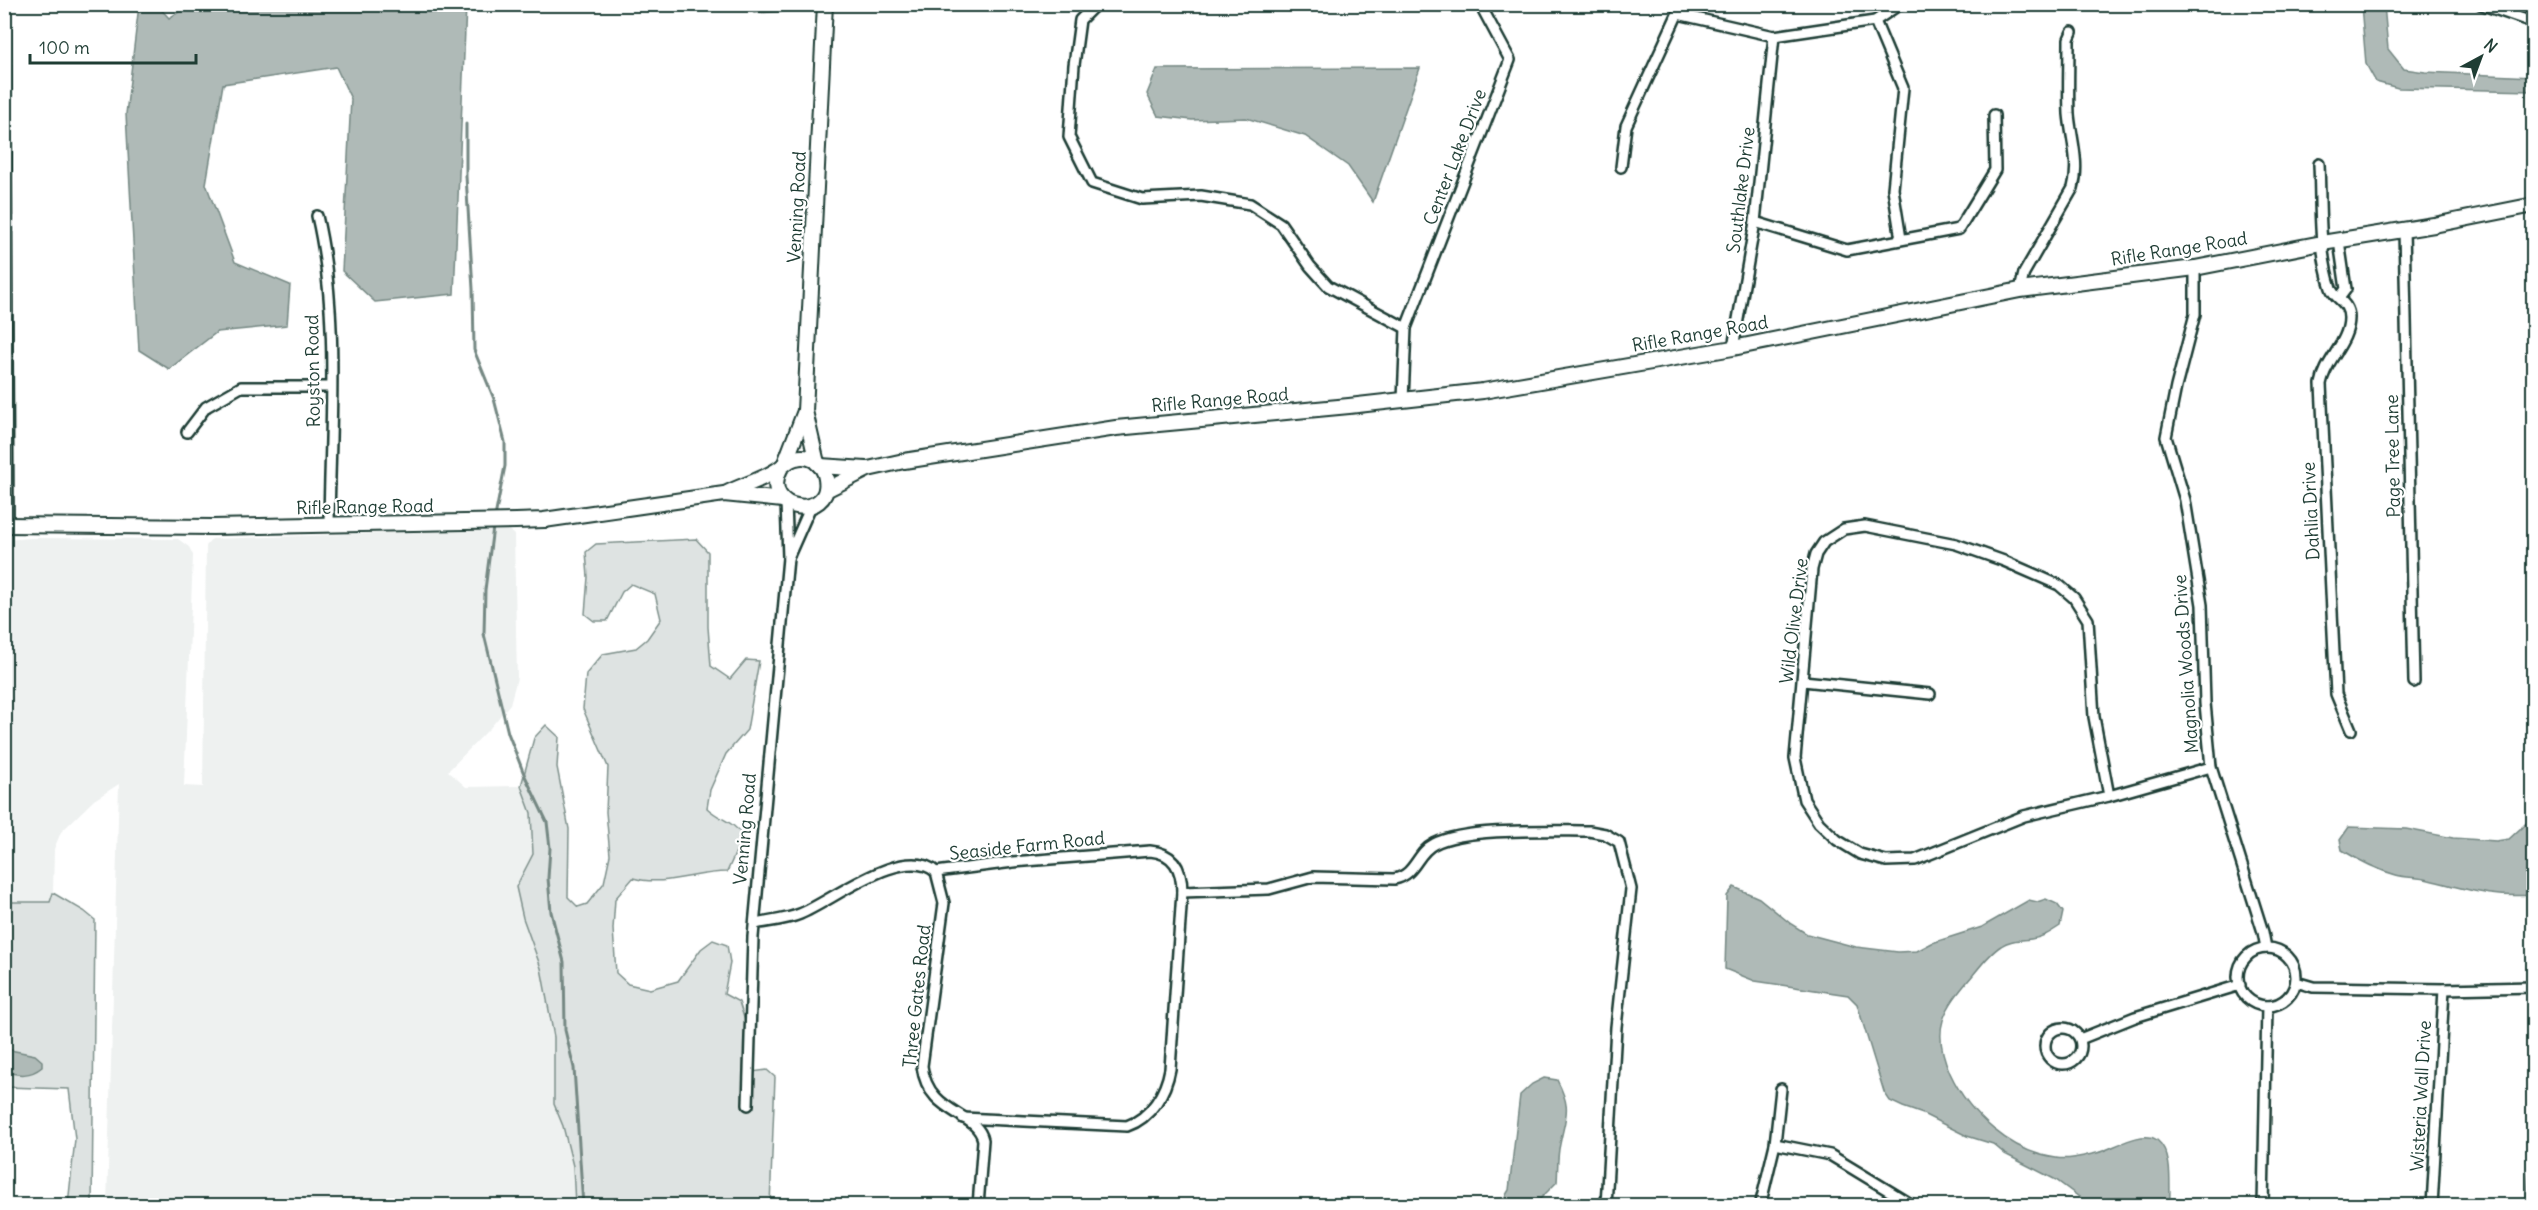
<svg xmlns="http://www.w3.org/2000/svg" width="2538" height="1210" viewBox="0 0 2538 1210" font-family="Delius,sans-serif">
<rect width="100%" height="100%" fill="#fff"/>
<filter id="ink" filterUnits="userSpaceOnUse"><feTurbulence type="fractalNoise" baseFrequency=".0167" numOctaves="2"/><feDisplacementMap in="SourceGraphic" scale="12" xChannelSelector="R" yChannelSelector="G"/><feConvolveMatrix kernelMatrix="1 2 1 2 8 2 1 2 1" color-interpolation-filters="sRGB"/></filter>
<g filter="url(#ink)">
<polygon fill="#eef1f0" points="508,529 514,535 517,678 510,704 490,728 448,771 466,787 521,786 531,813 533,854 516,887 523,918 541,968 554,1037 554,1104 563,1126 573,1166 575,1205 107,1205 119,784 94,800 61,832 54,849 53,893 50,902 5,902 4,540 31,538 178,539 189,547 193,555 184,786 203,787 206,546 212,539"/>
<g fill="#dee3e2" stroke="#7e908b" stroke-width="1.5">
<path d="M696,539L708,552V627L711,666L730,679L746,660L759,661L747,730L726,754L710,790L707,808C720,820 733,821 743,836L727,872C695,872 664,887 633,878L615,899L613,929L616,973L628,984L650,989L678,981L701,949L713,940L727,945L730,963L724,994L739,1002L746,1024L744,1073L767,1070L775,1077L770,1205H575L573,1166L563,1126L554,1104V1037L541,968L523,918L516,887L533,854L531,813L521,786L534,738L546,725L559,737L557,767L569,829L568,897L578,907L587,904L604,883L610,855L606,812L608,767L583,709L586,674L603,654L636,648L647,639L661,619L655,594L631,584L622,592L607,621H594L585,614L588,577L586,552L596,544Z"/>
<polygon points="53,893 84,911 95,920 92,1205 68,1205 75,1139 69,1089 5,1087 4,902 50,902"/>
</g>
<g fill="#afbab7" stroke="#758883" stroke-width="1.5">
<polygon points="192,4 466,5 454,294 375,302 342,271 351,99 336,67 223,84 206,184 235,262 290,285 287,325 217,332 169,369 139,350 126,114 139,5 157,5 169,18"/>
<polygon points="752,5 789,5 789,11 754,13"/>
<polygon points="2361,5 2384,5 2388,49 2404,69 2425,72 2533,77 2533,91 2398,88 2376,82 2366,64"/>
<polygon points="1420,68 1373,202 1348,166 1305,136 1246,118 1192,120 1158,116 1147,94 1157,69"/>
<path d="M2533,817V895C2490,898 2470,890 2429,880C2418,877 2407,878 2396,875C2378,870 2358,860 2342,850L2340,840L2349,827L2406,829L2453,838L2496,841L2509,839Z"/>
<path d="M1734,887L1759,898L1791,924L1807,934L1856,947L1898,952L1917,951L1932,943L1982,927L2029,900L2037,902L2046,899L2057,904L2063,912L2060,926C2051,932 2042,938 2031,939C2020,941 2011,939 2001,946C1990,953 1981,965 1973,975C1944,1009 1930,1028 1950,1073C1969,1114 2010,1152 2056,1158C2069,1160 2084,1156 2097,1153C2113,1149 2142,1129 2157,1140C2174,1154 2169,1186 2170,1205H2090L2056,1180L2005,1154L1993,1144L1967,1136L1923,1114L1903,1107L1890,1101L1884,1092L1857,1004L1848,995L1755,981L1725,969L1727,896Z"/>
<path d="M5,1049L35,1055L42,1061V1067C30,1077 19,1075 5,1072Z"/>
<path d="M1544,1078L1557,1080C1572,1109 1566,1114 1560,1144C1557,1156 1558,1170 1557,1182L1534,1205H1500L1509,1190L1520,1095L1532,1084Z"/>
<polygon points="2533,1082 2534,1205 2528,1206 2527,1204"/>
</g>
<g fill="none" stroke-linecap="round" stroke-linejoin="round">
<g stroke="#758883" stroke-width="3">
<polyline points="466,124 466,176 473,289 474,350 494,399 505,442 505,466 495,517"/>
<polyline points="493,527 485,590 484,634 508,733 524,774 547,822 550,848 548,878 551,912 564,962 565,1030 574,1068 583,1206"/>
</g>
<g stroke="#1f3d34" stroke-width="14">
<g id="minor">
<polyline points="5,4 8,525"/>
<polyline points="1096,4 1080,20 1074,65 1069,137 1092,183 1142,199 1201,196 1250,204 1281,224 1310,266 1328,286 1406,328"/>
<polyline points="2480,4 2526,20 2534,18"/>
<polyline points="1678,14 1774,36 1875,21 1900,4"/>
<polyline points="1875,21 1903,88 1893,189 1901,239"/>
<path d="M2319,164C2321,204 2318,249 2331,288C2334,299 2349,301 2349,318C2349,343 2325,360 2321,384L2336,694L2351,730"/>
<polyline points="1621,167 1626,126 1682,4"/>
<path d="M317,216C340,315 330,425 329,526"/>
<polyline points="1755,222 1847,250 1959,229 1995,170 1994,115"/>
<polyline points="2404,229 2414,682"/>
<polyline points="2339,241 2346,289 2340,297"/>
<polyline points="2195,268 2195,314 2176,387 2166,437 2185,500 2202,605 2205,703 2211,767 2263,932 2266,948"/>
<path d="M2020,290L2024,273L2073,188C2080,163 2071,138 2069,114C2068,89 2069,64 2069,39L2072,32"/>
<polyline points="1733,348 1755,222 1774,36"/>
<polyline points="1403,400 1406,328 1510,60 1481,6 1476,4"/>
<polyline points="187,432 206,407 241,387 331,387"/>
<polyline points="786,502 788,558 811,506"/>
<polyline points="1803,681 1930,694"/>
<polyline points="2109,796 2094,717 2088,620 2074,598 2059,585 2004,561 1956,544 1865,526 1844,529 1824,542 1816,554 1812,569 1795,758 1804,800 1819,823 1837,840 1860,854 1886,861 1915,860 2024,816 2109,796 2211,767"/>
<path d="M936,872L944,903L922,1066C928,1115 977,1111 983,1140L978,1206"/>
<path d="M1182,892L1269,889L1313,877L1394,879C1416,875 1416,853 1434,844C1466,827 1551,831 1589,831L1605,834L1619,842L1631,889L1616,1027L1606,1206"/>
<path d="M755,924C769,921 786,920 800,914C832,901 904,843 936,872L1013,862L1150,851C1174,853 1182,869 1182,892L1170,1069C1166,1092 1151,1118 1127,1126L963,1118"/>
<circle cx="2267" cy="977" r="29"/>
<polyline points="2296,982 2313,987 2444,989 2534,987"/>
<circle cx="2063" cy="1046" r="18"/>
<polyline points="2080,1039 2135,1017 2240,985"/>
<polyline points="748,1105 753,937 788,558"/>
<polyline points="1775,1144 1830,1155 1914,1206"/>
<polyline points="1760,1206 1775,1144 1781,1089"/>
<polyline points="2263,1206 2267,1006"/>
<polyline points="2432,1206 2444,989"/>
</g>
</g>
<g stroke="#1f3d34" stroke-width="18">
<g id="secondary">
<polyline points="785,463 805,411"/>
<polyline points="817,463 805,411 825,4"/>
<polyline points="820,466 866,469"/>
<polyline points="826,490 868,469 904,461 1116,428 1349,406 1483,391 1733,348 2020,290 2195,268 2322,243 2434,225 2534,205"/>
<path d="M727,493C743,485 762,480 777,470C784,466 787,460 796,458C802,456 808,457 814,460C820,464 825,471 826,479C833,521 759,513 780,469"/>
<polyline points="4,525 213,527 516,521 544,520 724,494 783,500"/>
</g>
</g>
<use href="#minor" stroke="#fff" stroke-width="9"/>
<use href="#secondary" stroke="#fff" stroke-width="14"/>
</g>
</g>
<g text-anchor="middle" stroke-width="4.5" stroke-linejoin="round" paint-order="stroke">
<g font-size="18" fill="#1f3d34" stroke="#fff">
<text transform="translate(1455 157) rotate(-69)" y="6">Center Lake Drive</text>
<text transform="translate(1741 190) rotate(-83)" y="6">Southlake Drive</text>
<text transform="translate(797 207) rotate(-87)" y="6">Venning Road</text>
<text transform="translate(2179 249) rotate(-9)" y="6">Rifle Range Road</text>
<text transform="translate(1700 334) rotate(-10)" y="6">Rifle Range Road</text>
<text transform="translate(313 371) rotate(-91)" y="6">Royston Road</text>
<text transform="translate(1220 400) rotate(-5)" y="6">Rifle Range Road</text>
<text transform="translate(2393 456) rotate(-91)" y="6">Page Tree Lane</text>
<text transform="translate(365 507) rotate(-1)" y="6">Rifle Range Road</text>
<text transform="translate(2311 511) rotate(-93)" y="6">Dahlia Drive</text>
<text transform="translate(1794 621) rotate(-83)" y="6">Wild Olive Drive</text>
<text transform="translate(2186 664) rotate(-94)" y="6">Magnolia Woods Drive</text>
<text transform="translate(745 829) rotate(-85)" y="6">Venning Road</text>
<text transform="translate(1027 846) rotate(-6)" y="6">Seaside Farm Road</text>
<text transform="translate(917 996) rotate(-84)" y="6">Three Gates Road</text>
<text transform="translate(2421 1096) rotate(-87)" y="6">Wisteria Wall Drive</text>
</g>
</g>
<rect width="2538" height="1210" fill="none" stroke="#fff" stroke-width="24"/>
<rect x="12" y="12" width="2514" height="1186" fill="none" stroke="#1f3d34" stroke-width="2" filter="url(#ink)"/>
<g transform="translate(2481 57) rotate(41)" stroke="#ffffff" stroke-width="4.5" paint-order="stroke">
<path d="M0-4.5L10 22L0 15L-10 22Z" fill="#1f3d34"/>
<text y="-9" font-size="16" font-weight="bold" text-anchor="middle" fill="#1f3d34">N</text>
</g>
<path d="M30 54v9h166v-9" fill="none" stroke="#1f3d34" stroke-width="3"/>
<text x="39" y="54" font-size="18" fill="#1f3d34" stroke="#ffffff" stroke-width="4.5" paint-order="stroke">100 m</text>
</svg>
